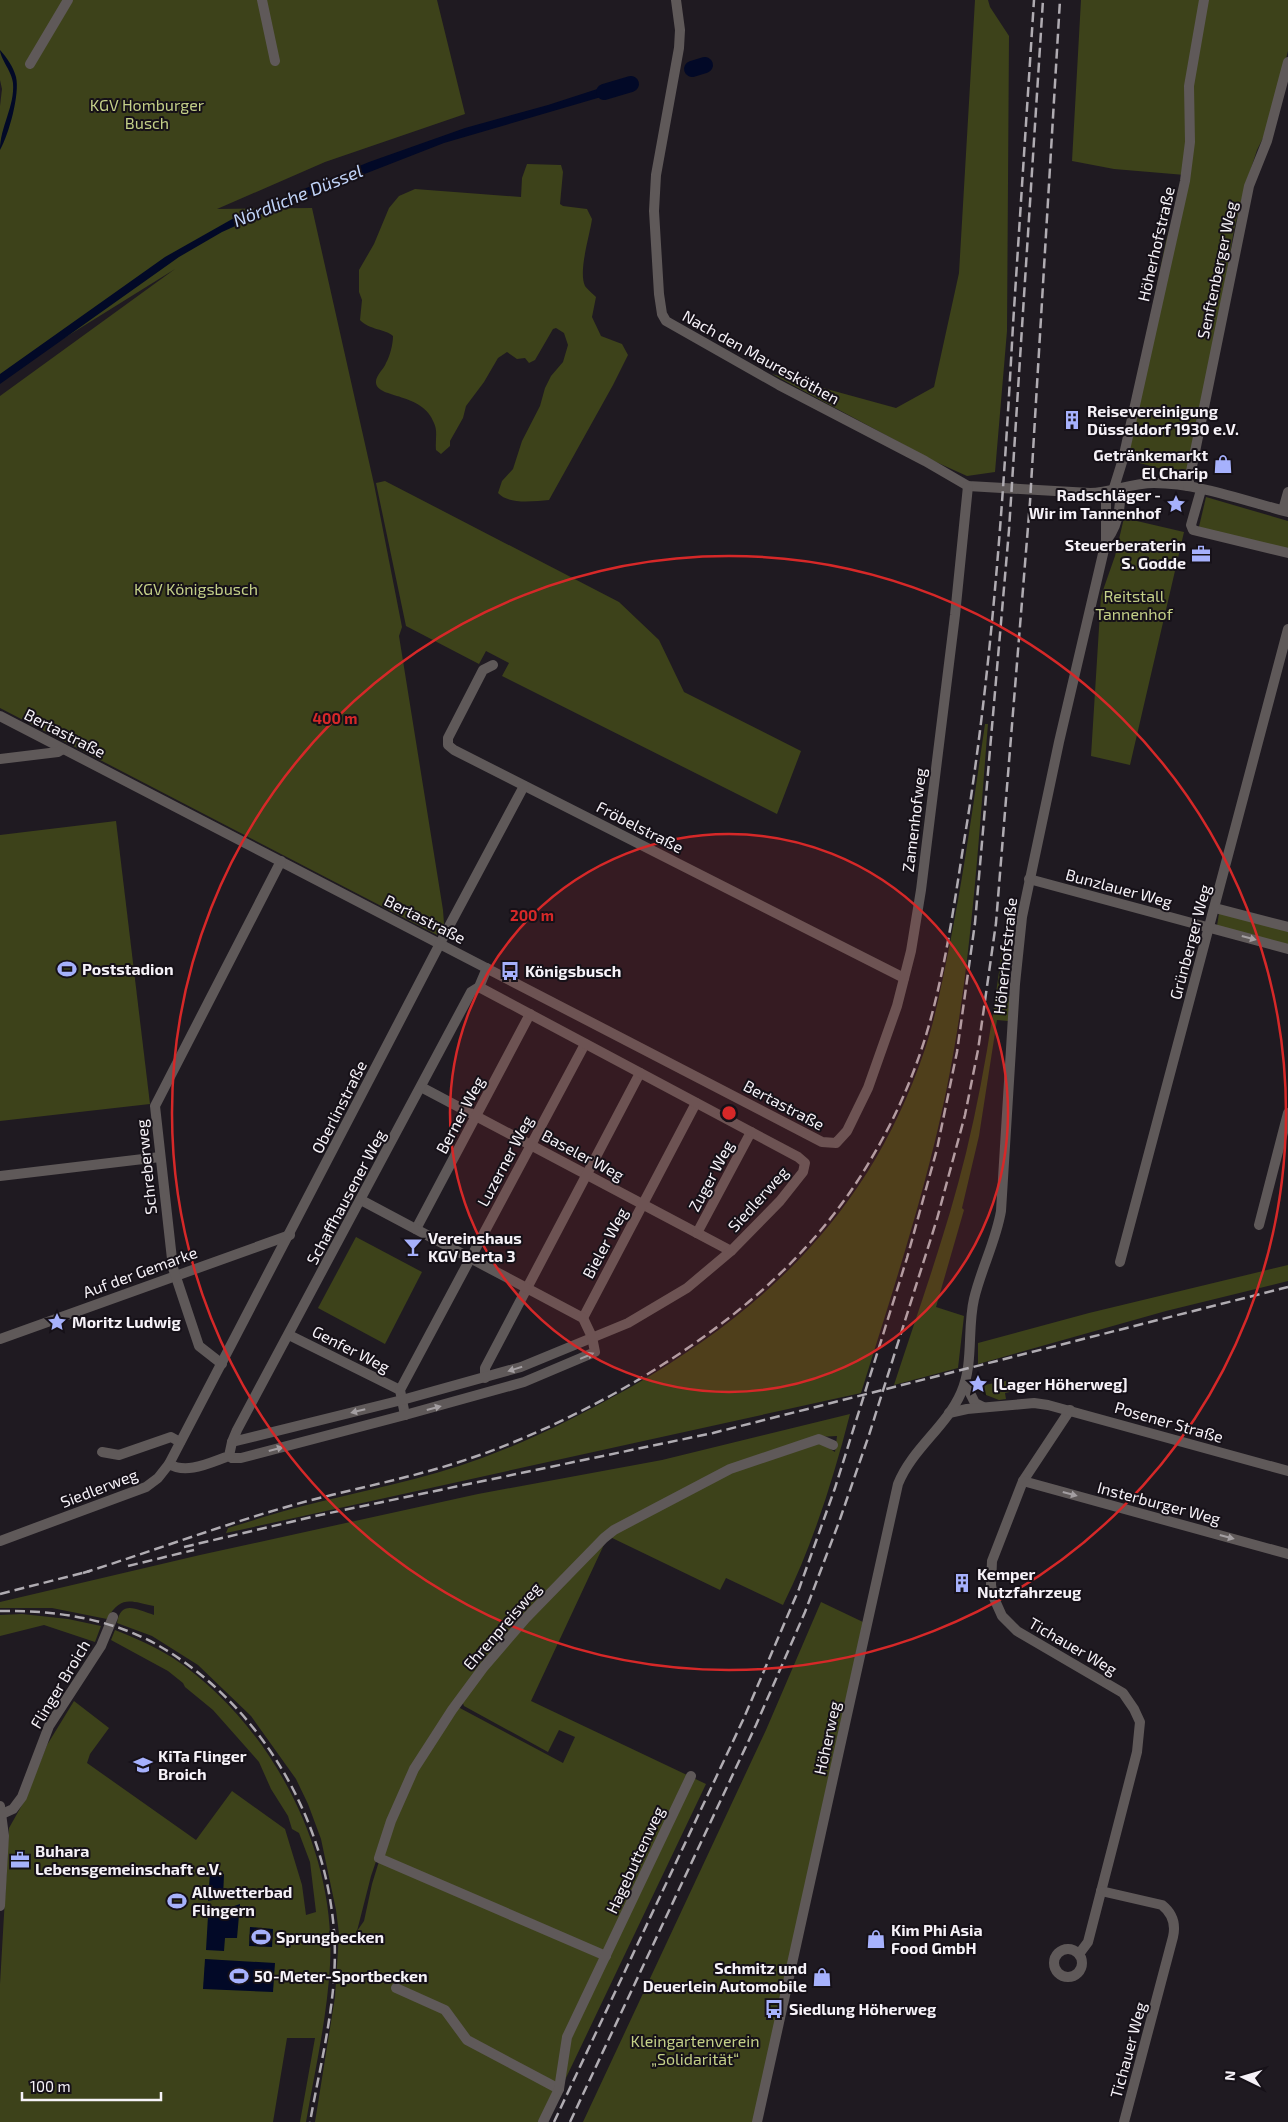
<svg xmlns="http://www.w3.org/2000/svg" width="1288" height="2122" viewBox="0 0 1288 2122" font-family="'Exo 2',sans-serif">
<rect width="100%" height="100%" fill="#1f1a21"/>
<g fill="#3d421a" fill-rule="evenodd">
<polygon points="0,0 437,0 465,114 325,162 217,209 312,208 374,484 402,627 399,636 443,910 444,924 437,935 0,708 0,396 175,269 0,378 0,106 2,89 0,80"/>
<polygon points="975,0 988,0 990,7 1009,36 1007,331 995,472 967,476 936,462 772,374 896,408 934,387 959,273"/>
<polygon points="1081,0 1288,0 1288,51 1269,126 1257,150 1244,190 1234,230 1218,323 1186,473 1167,467 1162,469 1132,461 1127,430 1166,241 1185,175 1114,169 1072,161"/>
<path d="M527,164L561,165L563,172L560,204L563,206L587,209L592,219C590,235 578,271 585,286C587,289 593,294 596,297L592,317L601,336L622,344L628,355L613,385L549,500C534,501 509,505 498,493L502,481L513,469L522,441L540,406L545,388L551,376L563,362L568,345L564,333L556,328L553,329L535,360L529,363L525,358L517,359L507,352L498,358L484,382L466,406L463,418L450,441V446L441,454L436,450C435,441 438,431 434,423C423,392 378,399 376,383C375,376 384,369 386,363C390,356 393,344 393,336C386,329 369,330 360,320L362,300L359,292V270L374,244L389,208L399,196L415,189L521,197L522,178Z"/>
<polygon points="385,481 619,602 659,640 684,692 801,751 777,814 502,676 509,663 486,651 479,664 406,626 376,483"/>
<polygon points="1206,497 1288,521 1288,549 1198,531"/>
<polygon points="1124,518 1184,532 1130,765 1091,756 1101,596 1115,556"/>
<path d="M985,724H988C978,847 971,971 946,1092C925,1194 892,1293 861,1393L226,1533L228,1528C252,1521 275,1513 299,1507C360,1491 423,1480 482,1458C534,1439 583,1414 631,1387C772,1305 872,1207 925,1049C936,1016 942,982 949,948C964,874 974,799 985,724Z"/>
<polygon points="116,821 150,1104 0,1121 0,835"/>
<polygon points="1219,913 1288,931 1288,945 1217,926"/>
<path d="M1005,928H1007L1003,995L1010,997L1008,1021L997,1020L979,1136L962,1208L964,1210L936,1307L964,1316L958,1368L894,1385C919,1308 947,1231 966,1153C984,1079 995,1004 1005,928Z"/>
<polygon points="356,1237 422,1272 385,1344 318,1308"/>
<polygon points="1288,1265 1288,1281 1166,1311 978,1364 978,1343 1089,1313"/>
<polygon points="1011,1380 1014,1391 1005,1393 1006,1399 999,1400 981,1393 979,1386"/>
<path d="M850,1414C833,1480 813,1544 783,1605L726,1578L720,1590L608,1536L531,1701L706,1784L545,2122H315L335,1997L339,1934L336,1910L321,1839L308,1804L296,1779L251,1716L198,1665L152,1636L117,1623C121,1599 137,1610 154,1615V1606C130,1601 121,1595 107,1619L52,1608H0V1602L200,1555L478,1494L662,1460ZM837,1436L835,1452L819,1442L730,1472L608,1535L527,1620L462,1701L464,1706L548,1752L559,1730L575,1737L563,1763L458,1707L412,1777L380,1858L372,1884L364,1921L357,1931L371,1876L384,1838L424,1748L525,1614L607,1533L729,1467L818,1437Z"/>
<polygon points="821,1602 863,1622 753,2122 583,2122 766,1730"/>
<polygon points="22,1614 68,1619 101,1626 95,1642 44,1625 0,1636 0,1615"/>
<path d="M115,1630C135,1638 154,1646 173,1658C269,1722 337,1848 330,1965C327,2018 315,2070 306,2122H300L315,2038H287L273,2122H0V1984L9,1828L26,1798L47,1745L74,1701L109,1728L90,1754L87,1763L196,1840L232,1791L285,1829L302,1885L306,1915L316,1912L310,1862L299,1833L292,1829L288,1816L271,1789L259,1762L213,1710L185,1687L183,1683L168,1671L111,1640Z"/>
</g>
<g fill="#020927">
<path d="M0,50C7,58 13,66 16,77C20,94 9,134 0,150C0,127 15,106 13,83C12,72 0,58 0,50Z"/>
<polygon points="622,81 625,90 444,143 262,214 222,232 179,257 0,384 0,374 165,257 234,218 369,162 465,128 548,105"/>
<polygon points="210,1873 224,1874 223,1898 208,1901"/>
<polygon points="240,1904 237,1938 225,1938 224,1951 206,1950 208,1916 221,1916 222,1910"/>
<polygon points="250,1927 273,1929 272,1947 249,1946"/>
<polygon points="205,1959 275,1963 273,1992 203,1989"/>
</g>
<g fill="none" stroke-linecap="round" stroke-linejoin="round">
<g stroke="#020927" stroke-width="16">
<polyline points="692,69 705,65"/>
<polyline points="604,92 631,84"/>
</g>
<g stroke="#5f5959" stroke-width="10">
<polyline points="262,0 275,61"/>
<path d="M676,0L680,30L679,48L656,175L654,211L659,294L662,314L666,321L779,385L925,461L968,486L1090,493C1112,492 1132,483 1154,483C1197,483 1246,501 1288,512"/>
<polyline points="30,64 68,0"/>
<polyline points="1188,486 1249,186 1267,141 1288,62"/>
<polyline points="1201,490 1191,525 1193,530 1288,553"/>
<polyline points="1113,491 1123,459 1185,181 1190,142 1189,86 1204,0"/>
<polyline points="1283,510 1288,492"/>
<path d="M1106,541C1118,526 1121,508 1120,489"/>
<polyline points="493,665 483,670 448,738 448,745 454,750 904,978"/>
<polyline points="0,716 822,1142 836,1143 847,1131 868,1088 897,1006 911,951 921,890 955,615 968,486"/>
<polyline points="0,759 58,752 63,749"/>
<polyline points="1029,879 1288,949"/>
<polyline points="1215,908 1288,927"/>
<polyline points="421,1087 731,1251"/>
<polyline points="0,1176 160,1157"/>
<polyline points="1259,1225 1288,1113"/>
<polyline points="416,1229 530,1014"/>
<polyline points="697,1233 751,1132"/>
<polyline points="1120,1262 1288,629"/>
<polyline points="583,1318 696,1103"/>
<polyline points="289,1335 400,1390"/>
<polyline points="0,1339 290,1235"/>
<polyline points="222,1364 199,1346 173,1268 155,1106 281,861"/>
<polyline points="485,1378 485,1368 640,1073"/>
<polyline points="965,1383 975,1403 983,1407"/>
<polyline points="1070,1410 1023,1481 992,1561 991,1585 993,1596 1002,1616 1017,1631 1123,1693 1134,1709 1140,1722 1137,1752 1088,1942 1079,1954"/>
<polyline points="949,1413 967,1409 1034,1403 1048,1405 1288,1471"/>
<polyline points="405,1415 400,1390 585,1044"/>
<polyline points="232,1442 402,1400 521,1367 628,1323 687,1288 731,1251 780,1201 803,1172 805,1163 798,1157 479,987"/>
<polyline points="102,1452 119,1455 171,1437 180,1442"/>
<polyline points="229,1456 232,1458 241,1458 405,1415 524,1382 595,1352 592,1337 583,1318 361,1200"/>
<path d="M169,1464C187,1475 211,1462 229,1456L232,1442L237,1430L471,992L479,987L487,968"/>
<polyline points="1023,1481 1288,1554"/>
<polyline points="0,1541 146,1487 158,1478 169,1464 446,932 524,786"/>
<polyline points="0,1806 4,1836 0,1906"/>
<polyline points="2,1814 13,1809 22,1797 49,1726 101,1646 113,1617"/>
<path d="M1101,1891L1162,1905C1172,1913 1176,1924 1173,1937L1124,2122"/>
<circle cx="1068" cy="1963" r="14"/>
<polyline points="606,1956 379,1858 391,1821 414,1769 452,1710 483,1668 526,1618 604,1538 614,1530 730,1469 819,1439 833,1445"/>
<polyline points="396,1988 445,2010 467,2040 559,2089"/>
<polyline points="543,2122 559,2089 567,2037 691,1776"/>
<path d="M757,2122L898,1484C912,1449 946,1427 961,1393C974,1364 967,1329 974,1299C981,1269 996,1241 1001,1211L1015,984L1022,917L1059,742L1106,541V493"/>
</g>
<g stroke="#b0acb2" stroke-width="2.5" stroke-dasharray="10 5" stroke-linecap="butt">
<polyline points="184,1547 320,1515 713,1433 1288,1287"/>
<polyline points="128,1566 194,1550"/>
<path d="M83,1573C153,1551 222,1525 293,1505C347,1490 402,1480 456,1463C510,1446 560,1423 610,1396C714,1338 811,1263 871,1159C898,1114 919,1064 932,1014C949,950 957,883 968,817C993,654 1004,490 1013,325C1020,217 1027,108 1034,0"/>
<polyline points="0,1594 90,1571"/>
<path d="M0,1611C53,1610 107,1618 154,1643C257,1700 325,1815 334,1931C339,1994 321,2060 310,2122"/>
<polyline points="554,2122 743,1720 799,1589 835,1488 907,1258 937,1149 957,1052 975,923 1009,530 1043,0"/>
<polyline points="570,2122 756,1725 805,1612 839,1522 869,1435 937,1219 965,1115 978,1050 996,923 1030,502 1060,0"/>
</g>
</g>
<defs><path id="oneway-solid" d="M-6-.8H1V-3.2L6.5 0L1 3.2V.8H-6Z" transform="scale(1.25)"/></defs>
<g fill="#a39ea1">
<use href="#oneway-solid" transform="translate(1249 938) rotate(15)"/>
<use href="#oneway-solid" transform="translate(587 1356) rotate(-23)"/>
<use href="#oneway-solid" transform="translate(515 1369) rotate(163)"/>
<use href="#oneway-solid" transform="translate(434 1408) rotate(-15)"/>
<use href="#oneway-solid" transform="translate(358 1411) rotate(166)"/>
<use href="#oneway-solid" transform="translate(276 1449) rotate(-15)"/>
<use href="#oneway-solid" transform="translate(1070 1494) rotate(15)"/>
<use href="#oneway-solid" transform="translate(1227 1537) rotate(15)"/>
</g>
<circle cx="729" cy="1113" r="279" fill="#d62828" fill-opacity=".12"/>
<g fill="none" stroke="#d62828" stroke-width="2.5">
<circle cx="729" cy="1113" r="279"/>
<circle cx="729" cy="1113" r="557"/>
</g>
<defs>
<g id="building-bare" transform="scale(1.5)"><path d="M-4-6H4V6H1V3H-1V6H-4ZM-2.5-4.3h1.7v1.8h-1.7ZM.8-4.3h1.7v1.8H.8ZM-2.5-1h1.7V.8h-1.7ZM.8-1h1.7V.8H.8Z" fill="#a6b1fc" stroke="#161118" stroke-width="2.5" paint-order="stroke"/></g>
<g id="shop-bare" transform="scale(1.5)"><path d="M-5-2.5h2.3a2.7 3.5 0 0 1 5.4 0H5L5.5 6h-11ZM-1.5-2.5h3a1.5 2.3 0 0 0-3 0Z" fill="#a6b1fc" stroke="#161118" stroke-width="2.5" paint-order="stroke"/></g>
<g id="sight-bare" transform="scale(1.5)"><path d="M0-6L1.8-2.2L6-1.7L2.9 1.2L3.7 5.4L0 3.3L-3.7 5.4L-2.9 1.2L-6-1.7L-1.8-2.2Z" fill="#a6b1fc" stroke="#161118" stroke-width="2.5" paint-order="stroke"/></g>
<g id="office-bare" transform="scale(1.5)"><path d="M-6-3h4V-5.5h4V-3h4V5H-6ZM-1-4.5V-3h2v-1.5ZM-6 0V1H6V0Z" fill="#a6b1fc" stroke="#161118" stroke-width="2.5" paint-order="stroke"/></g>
<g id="stadium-bare" transform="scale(1.5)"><path d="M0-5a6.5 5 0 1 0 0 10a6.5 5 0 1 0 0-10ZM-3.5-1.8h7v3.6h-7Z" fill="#a6b1fc" stroke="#161118" stroke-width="2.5" paint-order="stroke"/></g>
<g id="bus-bare" transform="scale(1.5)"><path d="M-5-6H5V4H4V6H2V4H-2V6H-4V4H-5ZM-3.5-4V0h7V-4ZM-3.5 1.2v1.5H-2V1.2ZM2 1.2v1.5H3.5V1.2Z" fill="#a6b1fc" stroke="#161118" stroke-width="2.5" paint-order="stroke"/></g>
<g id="bar-bare" transform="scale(1.5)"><path d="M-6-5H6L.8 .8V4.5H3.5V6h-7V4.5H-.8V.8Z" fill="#a6b1fc" stroke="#161118" stroke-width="2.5" paint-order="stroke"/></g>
<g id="school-bare" transform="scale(1.5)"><path d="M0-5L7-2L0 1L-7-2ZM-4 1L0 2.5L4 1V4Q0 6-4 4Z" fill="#a6b1fc" stroke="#161118" stroke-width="2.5" paint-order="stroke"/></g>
</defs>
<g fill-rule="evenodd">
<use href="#building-bare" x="1072" y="420"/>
<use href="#shop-bare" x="1223" y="464"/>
<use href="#sight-bare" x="1176" y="504"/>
<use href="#office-bare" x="1201" y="554"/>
<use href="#stadium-bare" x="67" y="969"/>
<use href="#bus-bare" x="510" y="971"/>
<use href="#bar-bare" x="413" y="1247"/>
<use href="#sight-bare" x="57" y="1322"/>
<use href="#sight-bare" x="978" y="1384"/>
<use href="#building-bare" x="962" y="1583"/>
<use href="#school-bare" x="143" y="1765"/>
<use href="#office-bare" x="20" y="1860"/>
<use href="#stadium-bare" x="177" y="1901"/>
<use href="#stadium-bare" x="261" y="1937"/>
<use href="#shop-bare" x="876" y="1939"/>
<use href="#stadium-bare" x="239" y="1976"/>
<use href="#shop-bare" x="822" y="1977"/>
<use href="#bus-bare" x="774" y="2009"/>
</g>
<g text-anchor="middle" stroke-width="4" stroke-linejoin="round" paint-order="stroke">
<g font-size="16" fill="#c4d088" stroke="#161118">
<text x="147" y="111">KGV Homburger<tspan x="147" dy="18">Busch</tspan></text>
<text x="196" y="595">KGV Königsbusch</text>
<text x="1134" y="602">Reitstall<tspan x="1134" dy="18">Tannenhof</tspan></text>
<text x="695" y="2047">Kleingartenverein<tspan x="695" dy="18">„Solidarität“</tspan></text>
</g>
<g font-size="16" fill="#f6f2f8" stroke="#161118">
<text transform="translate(1156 244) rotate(-77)" y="6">Höherhofstraße</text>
<text transform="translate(1217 270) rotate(-78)" y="6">Senftenberger Weg</text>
<text transform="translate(761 357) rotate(29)" y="6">Nach den Mauresköthen</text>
<text transform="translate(65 733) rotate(27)" y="6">Bertastraße</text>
<text transform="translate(914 820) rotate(-83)" y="6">Zamenhofweg</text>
<text transform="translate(640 827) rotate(27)" y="6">Fröbelstraße</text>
<text transform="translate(1119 888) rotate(15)" y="6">Bunzlauer Weg</text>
<text transform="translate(425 919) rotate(27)" y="6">Bertastraße</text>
<text transform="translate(1190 942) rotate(-75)" y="6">Grünberger Weg</text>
<text transform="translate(1005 956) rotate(-84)" y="6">Höherhofstraße</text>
<text transform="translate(784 1105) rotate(28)" y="6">Bertastraße</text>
<text transform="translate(339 1107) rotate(-63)" y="6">Oberlinstraße</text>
<text transform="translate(460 1115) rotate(-62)" y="6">Berner Weg</text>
<text transform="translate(583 1155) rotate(28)" y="6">Baseler Weg</text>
<text transform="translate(505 1161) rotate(-62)" y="6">Luzerner Weg</text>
<text transform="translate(146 1167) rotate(-96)" y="6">Schreberweg</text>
<text transform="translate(711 1176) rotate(-62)" y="6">Zuger Weg</text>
<text transform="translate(346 1197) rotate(-62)" y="6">Schaffhausener Weg</text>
<text transform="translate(758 1199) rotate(-48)" y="6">Siedlerweg</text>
<text transform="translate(605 1243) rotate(-62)" y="6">Bieler Weg</text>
<text transform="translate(140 1272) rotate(-20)" y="6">Auf der Gemarke</text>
<text transform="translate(351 1349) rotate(27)" y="6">Genfer Weg</text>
<text transform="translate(1169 1422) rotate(16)" y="6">Posener Straße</text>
<text transform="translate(99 1488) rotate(-21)" y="6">Siedlerweg</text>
<text transform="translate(1159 1503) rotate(15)" y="6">Insterburger Weg</text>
<text transform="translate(502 1626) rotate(-49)" y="6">Ehrenpreisweg</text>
<text transform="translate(1073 1646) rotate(30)" y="6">Tichauer Weg</text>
<text transform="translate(60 1684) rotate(-59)" y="6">Flinger Broich</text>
<text transform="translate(827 1738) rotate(-78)" y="6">Höherweg</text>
<text transform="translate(635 1860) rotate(-65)" y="6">Hagebuttenweg</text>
<text transform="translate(1128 2050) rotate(-75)" y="6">Tichauer Weg</text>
</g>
<g font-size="16" font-weight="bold" fill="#f6f2f8" stroke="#161118" text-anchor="start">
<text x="1087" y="417">Reisevereinigung<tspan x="1087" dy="18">Düsseldorf 1930 e.V.</tspan></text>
<text x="1208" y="461" text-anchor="end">Getränkemarkt<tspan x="1208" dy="18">El Charip</tspan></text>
<text x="1161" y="501" text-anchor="end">Radschläger -<tspan x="1161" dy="18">Wir im Tannenhof</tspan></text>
<text x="1186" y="551" text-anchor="end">Steuerberaterin<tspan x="1186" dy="18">S. Godde</tspan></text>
<text x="82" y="975">Poststadion</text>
<text x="525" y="977">Königsbusch</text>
<text x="428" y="1244">Vereinshaus<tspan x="428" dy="18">KGV Berta 3</tspan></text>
<text x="72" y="1328">Moritz Ludwig</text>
<text x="993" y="1390">[Lager Höherweg]</text>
<text x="977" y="1580">Kemper<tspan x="977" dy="18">Nutzfahrzeug</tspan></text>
<text x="158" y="1762">KiTa Flinger<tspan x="158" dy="18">Broich</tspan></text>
<text x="35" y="1857">Buhara<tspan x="35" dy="18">Lebensgemeinschaft e.V.</tspan></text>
<text x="192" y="1898">Allwetterbad<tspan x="192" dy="18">Flingern</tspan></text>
<text x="891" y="1936">Kim Phi Asia<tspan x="891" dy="18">Food GmbH</tspan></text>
<text x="276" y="1943">Sprungbecken</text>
<text x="807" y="1974" text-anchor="end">Schmitz und<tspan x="807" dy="18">Deuerlein Automobile</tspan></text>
<text x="254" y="1982">50-Meter-Sportbecken</text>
<text x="789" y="2015">Siedlung Höherweg</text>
</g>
<g font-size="18" font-style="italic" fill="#c1d4f9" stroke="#161118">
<text transform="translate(298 196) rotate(-22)" y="6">Nördliche Düssel</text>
</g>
</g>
<circle cx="729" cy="1113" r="8" fill="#d62828" stroke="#161118" stroke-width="2.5"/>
<g font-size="15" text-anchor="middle" font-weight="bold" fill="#d62828" stroke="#161118" stroke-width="4" stroke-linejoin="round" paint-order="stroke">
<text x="335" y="724">400 m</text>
<text x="532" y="921">200 m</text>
</g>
<g transform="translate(1243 2077) rotate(275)" stroke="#161118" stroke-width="4" paint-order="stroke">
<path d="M0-4L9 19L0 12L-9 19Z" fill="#f6f2f8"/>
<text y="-8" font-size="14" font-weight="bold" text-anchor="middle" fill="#f6f2f8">N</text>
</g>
<path d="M22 2092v8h139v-8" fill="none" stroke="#f6f2f8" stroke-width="2.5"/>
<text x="30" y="2092" font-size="15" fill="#f6f2f8" stroke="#161118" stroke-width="4" paint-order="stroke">100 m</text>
</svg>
